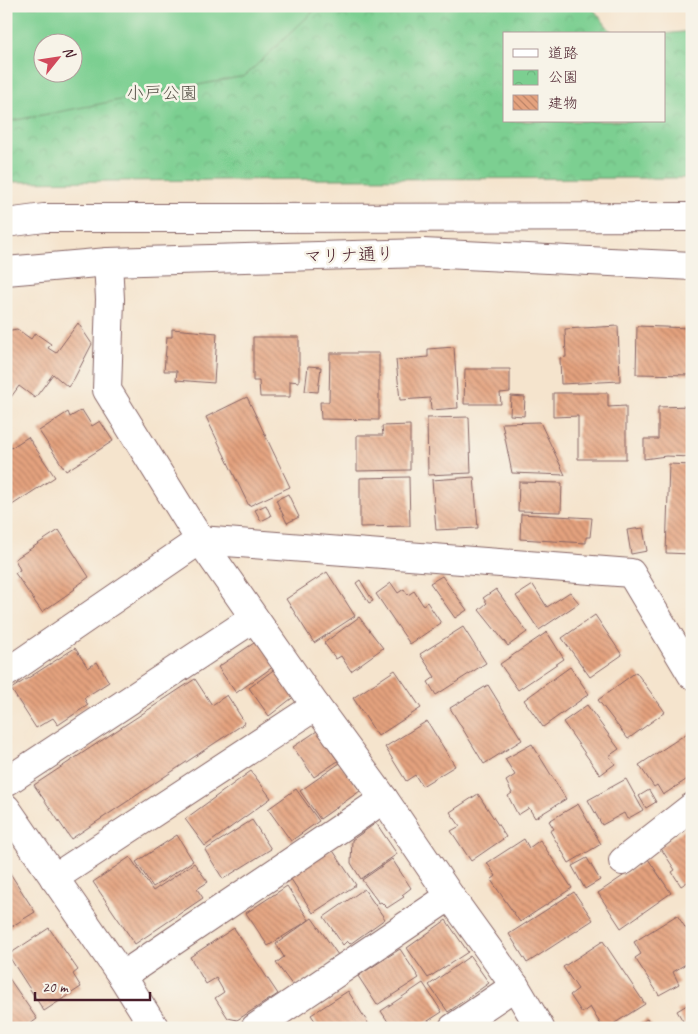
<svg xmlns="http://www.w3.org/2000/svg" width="698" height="1034" viewBox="0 0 698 1034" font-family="Caveat,'Klee One',sans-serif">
<defs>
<pattern id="park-crowns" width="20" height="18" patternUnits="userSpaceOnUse" patternTransform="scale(1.25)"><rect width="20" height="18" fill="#7ccf91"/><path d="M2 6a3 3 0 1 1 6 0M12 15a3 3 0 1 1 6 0" fill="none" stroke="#6db17d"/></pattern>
<pattern id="building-back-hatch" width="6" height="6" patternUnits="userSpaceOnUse" patternTransform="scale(1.25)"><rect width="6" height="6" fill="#e4a27e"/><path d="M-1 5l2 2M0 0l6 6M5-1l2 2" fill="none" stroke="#bb8367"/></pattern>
</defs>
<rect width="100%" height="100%" fill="#f7f3e8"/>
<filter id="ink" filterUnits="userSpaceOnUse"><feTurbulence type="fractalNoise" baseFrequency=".02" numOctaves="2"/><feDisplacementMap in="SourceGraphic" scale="10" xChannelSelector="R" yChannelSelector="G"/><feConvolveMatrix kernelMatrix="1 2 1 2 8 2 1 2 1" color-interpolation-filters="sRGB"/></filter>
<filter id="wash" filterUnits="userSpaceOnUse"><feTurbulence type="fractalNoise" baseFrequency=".0096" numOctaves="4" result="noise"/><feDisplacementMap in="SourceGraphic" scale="20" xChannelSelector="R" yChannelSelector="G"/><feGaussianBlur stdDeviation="1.12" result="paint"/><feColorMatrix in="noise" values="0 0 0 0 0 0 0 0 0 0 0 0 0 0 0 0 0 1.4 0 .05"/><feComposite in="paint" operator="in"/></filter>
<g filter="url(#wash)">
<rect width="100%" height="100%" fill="#f5e4cd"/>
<path fill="url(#park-crowns)" stroke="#63775e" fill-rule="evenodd" d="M6,6H591L613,34H504V121H664V34H663L692,31V178L333,179L6,182ZM42,42H72V72H42Z"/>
<path fill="#7ccf91" stroke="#63775e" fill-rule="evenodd" d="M6,6H319L245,76L6,122ZM42,42H72V72H42Z"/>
<g id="blocks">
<g fill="url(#building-back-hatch)">
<polygon points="78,323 92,344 74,379 68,387 53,374 35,398 19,386 6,404 6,331 17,329 31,339 35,333 51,344 48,348 56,353"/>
<polygon points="618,326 620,381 561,384 560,358 566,357 565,329"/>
<polygon points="637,326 689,328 689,340 692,340 692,375 636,374"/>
<polygon points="172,329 217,333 214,383 176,380 177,371 164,371 167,337 172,337"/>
<polygon points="253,337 299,337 299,382 290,381 290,397 260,397 259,381 253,381"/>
<polygon points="454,347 458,408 431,410 430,398 400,400 396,360 428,357 428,349"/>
<polygon points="330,353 379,353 379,420 321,419 320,402 329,402"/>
<polygon points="308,366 321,367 318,392 305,391"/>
<polygon points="465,369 510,369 510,392 500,393 501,404 464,404"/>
<polygon points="553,393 608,393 608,407 626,406 626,459 578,459 578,416 553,417"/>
<polygon points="511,396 525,397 524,416 510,415"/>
<polygon points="247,397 290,487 249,506 206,417"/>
<polygon points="692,406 692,457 666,456 644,459 644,439 658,439 658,407"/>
<polygon points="82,410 92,426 100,421 113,441 66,471 39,431 68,412 70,417"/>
<polygon points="469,417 471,473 428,475 427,418"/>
<polygon points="540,422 565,475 512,473 502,423"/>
<polygon points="410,425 410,470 357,471 357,435 383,435 382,426"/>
<polygon points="28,437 55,477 6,509 6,451"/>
<polygon points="669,464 692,465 692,554 666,553"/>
<polygon points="409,477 410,526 360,527 360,478"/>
<polygon points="474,477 478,528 436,530 432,480"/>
<polygon points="519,482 562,483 561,512 518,511"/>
<polygon points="288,494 299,517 287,523 276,500"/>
<polygon points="266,505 271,516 261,521 255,510"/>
<polygon points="521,514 592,518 590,537 586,537 586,543 520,539"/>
<polygon points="643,528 647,551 631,554 627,530"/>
<polygon points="59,530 89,577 74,588 75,589 42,612 15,573 20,570 15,559"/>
<polygon points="327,572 355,616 314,643 286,599"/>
<polygon points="442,576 467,610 455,618 430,583"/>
<polygon points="360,580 373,601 369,603 356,583"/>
<polygon points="391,583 398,593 404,589 408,595 414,591 423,605 427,602 441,623 410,644 376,594"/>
<polygon points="533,585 547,607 570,592 579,603 539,630 516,596"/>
<polygon points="496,589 527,632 508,646 479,610 487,603 483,598"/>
<polygon points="595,615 622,655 590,677 562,638"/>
<polygon points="359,617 383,648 351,671 341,656 336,659 324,643"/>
<polygon points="463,627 486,663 436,695 428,682 435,677 420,654"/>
<polygon points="547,632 564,659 518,690 500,664"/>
<polygon points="260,639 277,664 236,693 218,667"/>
<polygon points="75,648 88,668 97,662 109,682 84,698 88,705 58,725 53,718 36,728 11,689"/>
<polygon points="570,667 589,694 543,727 524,700"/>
<polygon points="276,668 296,695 269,716 249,688"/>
<polygon points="395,670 421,708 378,736 353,698"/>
<polygon points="636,672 665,712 628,739 598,700"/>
<polygon points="195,679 212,705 227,695 245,723 71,839 34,785"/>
<polygon points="488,685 522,740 484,764 450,708"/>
<polygon points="587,705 619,749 609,756 615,764 600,775 563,722"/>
<polygon points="427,721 455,766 422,786 415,775 406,781 385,747"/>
<polygon points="692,730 692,776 663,795 657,785 654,787 639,765"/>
<polygon points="317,731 338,761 314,777 293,747"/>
<polygon points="532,744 566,799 535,818 529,808 518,815 508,796 512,793 506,781 515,775 505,759"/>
<polygon points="340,763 360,791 320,819 300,791"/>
<polygon points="251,771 271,798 205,846 185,819"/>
<polygon points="626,779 643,810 627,819 624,813 602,825 588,800"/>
<polygon points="296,789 319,821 291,841 268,809"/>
<polygon points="649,790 656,802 646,808 639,796"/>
<polygon points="478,794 506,837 471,861 451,831 460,826 450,812"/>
<polygon points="578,804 601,844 569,863 550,831 554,829 549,821"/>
<polygon points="252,820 271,849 223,879 205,850"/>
<polygon points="376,823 397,854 361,879 351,863 352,840"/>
<polygon points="692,825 692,879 681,886 672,872 675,870 660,847"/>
<polygon points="177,835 193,861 153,887 136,862"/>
<polygon points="524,839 529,848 540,840 572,888 520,922 491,880 496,876 487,863"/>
<polygon points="332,849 356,885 313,913 289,876"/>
<polygon points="130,857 153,891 194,863 208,882 197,889 203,898 135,944 93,882"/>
<polygon points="587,858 600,880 585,889 572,866"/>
<polygon points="392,859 411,888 402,895 404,897 387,908 381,902 379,903 362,880"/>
<polygon points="648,859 671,893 621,928 598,893"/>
<polygon points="6,867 35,912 6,930"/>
<polygon points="287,886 309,920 268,946 246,913"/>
<polygon points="364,889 385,919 350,944 347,941 343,945 324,917"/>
<polygon points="574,892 593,920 527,963 509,934"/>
<polygon points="677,915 692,938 692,960 673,972 679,984 659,995 635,958 641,954 634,942"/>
<polygon points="312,918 338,955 293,986 276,963 284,957 276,944"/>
<polygon points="446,920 468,952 428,978 407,948"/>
<polygon points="49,928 78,970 73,974 81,987 44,1011 8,955"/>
<polygon points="234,928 278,994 237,1020 228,1018 215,998 224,992 216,978 206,984 190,957"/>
<polygon points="603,941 645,1004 607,1028 603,1028 590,1007 582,1013 570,995 578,989 563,967"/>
<polygon points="400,949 419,978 377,1005 358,976"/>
<polygon points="470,956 489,983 448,1012 429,985"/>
<polygon points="6,974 37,1019 25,1028 6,1028"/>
<polygon points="423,983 442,1012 417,1028 392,1028 381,1011"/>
<polygon points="348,991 371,1028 320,1028 311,1015"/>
<polygon points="692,1002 692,1028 687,1028 677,1011"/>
<polygon points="647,1019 653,1028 633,1028"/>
</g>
</g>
</g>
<g filter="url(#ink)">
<use href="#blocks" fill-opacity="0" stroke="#866464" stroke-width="1"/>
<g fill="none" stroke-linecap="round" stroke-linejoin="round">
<g stroke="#866464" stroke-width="30">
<g id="street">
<polyline points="108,262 110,299 107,390 200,540 316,706 384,799 450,896 515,986 540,1028"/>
<polyline points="6,673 200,540 631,573 692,675"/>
<polyline points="6,782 254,618"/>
<polyline points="6,808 122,976 147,1016 155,1028"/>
<polyline points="623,861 692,807"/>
<polyline points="54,878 316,706"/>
<polyline points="122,976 384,799"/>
<polyline points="255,1028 450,896"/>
<polyline points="453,1028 515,986"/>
</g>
</g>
<g stroke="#866464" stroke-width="30">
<g id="secondary">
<polyline points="6,223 44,218 229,218 692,217"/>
<polyline points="6,271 108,262 423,253 692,266"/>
</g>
</g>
<use href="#street" stroke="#fff" stroke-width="28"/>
<use href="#secondary" stroke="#fff" stroke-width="28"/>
</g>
</g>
<g text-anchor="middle" stroke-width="5" stroke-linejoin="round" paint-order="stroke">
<g font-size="18" fill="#59544a" stroke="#f7f3e8">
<text x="162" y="99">小戸公園</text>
</g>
<g font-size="18" fill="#4a1f2b" stroke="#f7f3e8">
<text transform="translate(349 255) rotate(-2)" y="6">マリナ通り</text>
</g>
</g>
<rect width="698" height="1034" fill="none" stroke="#f7f3e8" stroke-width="25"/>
<rect x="503" y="32" width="162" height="90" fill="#f7f3e8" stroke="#b29e9c"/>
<rect x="513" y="49" width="25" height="8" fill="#ffffff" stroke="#b29e9c"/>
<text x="548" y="58" font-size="15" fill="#4a1f2b">道路</text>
<rect x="513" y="70" width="25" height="15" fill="url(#park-crowns)" stroke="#b29e9c"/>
<text x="548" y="82" font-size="15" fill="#4a1f2b">公園</text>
<rect x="513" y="95" width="25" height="15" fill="url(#building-back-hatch)" stroke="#b29e9c"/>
<text x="548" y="108" font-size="15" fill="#4a1f2b">建物</text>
<g transform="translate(58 58) rotate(60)"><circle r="24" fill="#f7f3e8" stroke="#b29e9c"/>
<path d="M0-4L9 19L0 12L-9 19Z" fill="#d1495b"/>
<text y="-8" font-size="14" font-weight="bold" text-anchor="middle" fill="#4a1f2b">N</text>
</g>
<path d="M35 992v8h115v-8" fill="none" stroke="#4a1f2b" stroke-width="2.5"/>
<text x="42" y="992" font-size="15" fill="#4a1f2b" stroke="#f7f3e8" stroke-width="4" paint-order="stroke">20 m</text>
</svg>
